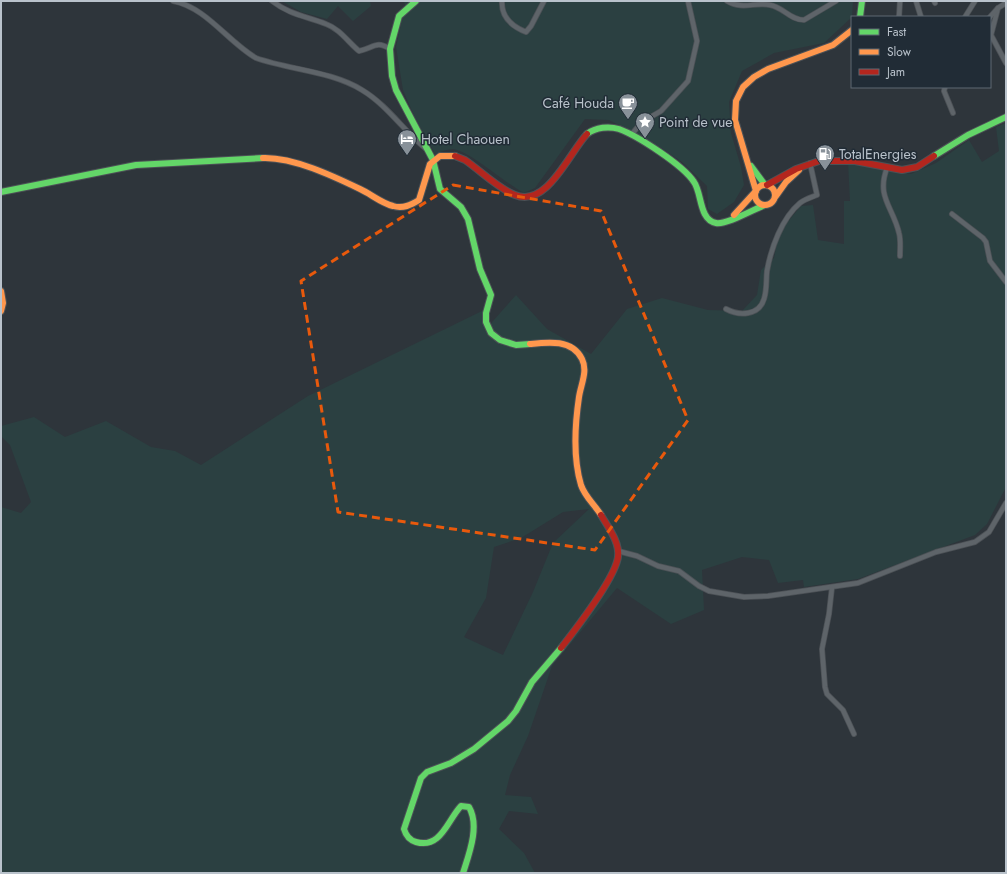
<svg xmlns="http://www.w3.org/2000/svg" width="1007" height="874" viewBox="0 0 1007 874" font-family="Jost,sans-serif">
<rect width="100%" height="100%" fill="#2e353b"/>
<g fill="#2b4041" fill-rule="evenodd">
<polygon points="282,1 370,1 371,6 353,21 338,6 327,19 301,12"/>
<path d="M404,1H853L852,17L824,43L774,53L742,71L729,102L731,133L741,167L744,185L734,202L717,214L708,209L707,186L682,162L652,142L609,120L585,119L535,188L524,193C506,184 470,151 453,149C447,149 441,152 435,154L415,118L403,90L396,47L405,5Z"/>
<path d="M1006,123V487L987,524L975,535L858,579L804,587L803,580L778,583L769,560L742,557L702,570L704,610L671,624L617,588L552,666L528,736L510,775L505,795L531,797L538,814L509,811L499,829L524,853L535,873H1V507L21,513L31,502L10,445L1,436V426L34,417L65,437L106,421L151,447L175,451L201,465L308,396L482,311L486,329L516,295L547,329L591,354L627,309L662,298L708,310L742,311L757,295L761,270L774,258L779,232L801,206L813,205L818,240L844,244V201H850L848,162L911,174L936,163L969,140L982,162L999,151L996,127ZM589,509L553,543L533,592L503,655L464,637L486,598L494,547L521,538L563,512Z"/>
</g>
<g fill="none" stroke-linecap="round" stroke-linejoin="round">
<g stroke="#4c5156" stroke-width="6">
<g id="street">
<path d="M173,1C206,7 228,42 256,58C290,70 331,71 362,90C387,105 403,130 425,148"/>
<path d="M272,1C290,15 306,16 326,24C340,29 348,42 359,51C374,48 376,40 390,49"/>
<path d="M502,1C501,17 511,26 526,32L531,26L544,1"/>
<path d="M727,1C742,10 755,2 770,5C783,7 790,20 804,20L836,1"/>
<polyline points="916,1 921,17"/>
<polyline points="934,1 935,3"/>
<polyline points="998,8 991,35 1006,63"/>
<polyline points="899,17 900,1"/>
<polyline points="965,17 975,1"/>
<polyline points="990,17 998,8 1006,3"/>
<polyline points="945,87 944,91 953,113"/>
<polyline points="631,135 642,122 661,111 688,81 697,41 688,1"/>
<path d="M887,168C876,197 893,207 899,233C901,240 900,248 900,256"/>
<polyline points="952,214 983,238 986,242 990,261 1006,282"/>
<path d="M726,309C739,316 759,316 764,299C767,290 766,280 767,271C771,248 782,218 800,203C805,199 812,197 817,195L810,163"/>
<polyline points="618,551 637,556 658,566 679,571 699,586 709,591 744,597 768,596 858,583 936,552 975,542 989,532 1006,503"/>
<polyline points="832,587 829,614 822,649 825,687 827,694 843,710 854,734"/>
</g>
</g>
<g stroke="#4c5156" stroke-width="8">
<g id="fast">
<polyline points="416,1 399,16 390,49 392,76 396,90 433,160 440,189 461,207 468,219 480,269 491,295 486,313 486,322 491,333 500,340 516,345 530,344"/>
<polyline points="860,17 862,1"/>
<path d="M587,134C596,127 609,126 619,129C638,136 683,165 694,182C702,193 699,220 716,223C727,225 754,209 765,205"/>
<polyline points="934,156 968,135 1006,117"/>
<polyline points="751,166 765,185"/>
<polyline points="1,192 136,165 263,158"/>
<path d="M463,873C469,854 480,826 469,807L461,806C447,821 441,849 416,842C409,840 406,836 404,829L421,778L427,772L451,763L474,749L508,721L516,711L532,682L561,648"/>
</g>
</g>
<g stroke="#4c5156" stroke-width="8">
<g id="slow">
<path d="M263,158C293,157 333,176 360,189C371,194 381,203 393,206C403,209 411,205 419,200L430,164L440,156H455"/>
<circle cx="765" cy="195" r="10"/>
<polyline points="756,191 735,120 736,101 743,87 754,77 768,69 833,45 852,30"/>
<polyline points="776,196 786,182 799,170"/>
<polyline points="734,215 755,192"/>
<polyline points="1,291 3,303 1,311"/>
<path d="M530,344C548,342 572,339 582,359C588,371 581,384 579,397C575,424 573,458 581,485C585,497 595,505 601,515"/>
</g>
</g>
<g stroke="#4c5156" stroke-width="8">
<g id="jam">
<path d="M455,156L465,160C481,171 497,188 515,195C547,208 569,153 587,134"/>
<polyline points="767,185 796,169 819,161 855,161 902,170 917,167 934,156"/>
<path d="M561,648C575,630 615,579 618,557C620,542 608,527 601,515"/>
</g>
</g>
<use href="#street" stroke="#5e6469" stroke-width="4.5"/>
<use href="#fast" stroke="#63d668" stroke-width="6"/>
<use href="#slow" stroke="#ff974d" stroke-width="6"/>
<use href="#jam" stroke="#b3261e" stroke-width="6"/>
</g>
<path fill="none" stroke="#e8590c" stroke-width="3" stroke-dasharray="8 5" stroke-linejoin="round" d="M453,185L601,211L688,420L595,550L338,512L301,281Z"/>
<defs>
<g id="cafe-pin" transform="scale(1)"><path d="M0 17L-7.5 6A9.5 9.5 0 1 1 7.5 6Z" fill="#889199" stroke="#212c36"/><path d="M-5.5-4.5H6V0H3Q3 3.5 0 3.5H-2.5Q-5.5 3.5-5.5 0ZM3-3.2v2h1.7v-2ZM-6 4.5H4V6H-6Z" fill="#fff"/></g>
<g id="sight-pin" transform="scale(1)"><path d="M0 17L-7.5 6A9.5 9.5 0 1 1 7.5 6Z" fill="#889199" stroke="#212c36"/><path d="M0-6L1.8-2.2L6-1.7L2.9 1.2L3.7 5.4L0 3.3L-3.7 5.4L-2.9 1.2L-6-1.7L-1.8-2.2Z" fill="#fff"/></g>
<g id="hotel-pin" transform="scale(1)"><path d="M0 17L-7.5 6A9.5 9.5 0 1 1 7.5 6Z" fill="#889199" stroke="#212c36"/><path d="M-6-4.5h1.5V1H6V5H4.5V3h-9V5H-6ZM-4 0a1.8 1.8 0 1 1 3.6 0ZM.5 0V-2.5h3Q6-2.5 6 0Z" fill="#fff"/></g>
<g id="fuel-pin" transform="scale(1)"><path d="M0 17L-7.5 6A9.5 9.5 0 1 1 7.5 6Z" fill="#889199" stroke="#212c36"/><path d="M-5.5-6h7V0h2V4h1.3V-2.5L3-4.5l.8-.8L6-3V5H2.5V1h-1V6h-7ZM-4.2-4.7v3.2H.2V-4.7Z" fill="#fff"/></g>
</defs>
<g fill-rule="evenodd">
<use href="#cafe-pin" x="628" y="103"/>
<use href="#sight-pin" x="645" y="122"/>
<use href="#hotel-pin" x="407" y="139"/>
<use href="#fuel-pin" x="825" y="154"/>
</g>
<g text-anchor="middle" stroke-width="3" stroke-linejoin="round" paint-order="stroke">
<g font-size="14" fill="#b9c2cb" stroke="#212c36" text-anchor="start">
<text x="614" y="108" text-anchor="end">Café Houda</text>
<text x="659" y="127">Point de vue</text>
<text x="421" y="144">Hotel Chaouen</text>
<text x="839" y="159">TotalEnergies</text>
</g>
</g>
<rect width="1007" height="874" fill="none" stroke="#b9c2cb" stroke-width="4"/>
<rect x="851" y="16" width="140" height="72" fill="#212c36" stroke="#5e6872"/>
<rect x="859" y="29" width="20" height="6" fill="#63d668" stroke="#5e6872"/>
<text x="887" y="36" font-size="12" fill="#b9c2cb">Fast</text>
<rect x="859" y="49" width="20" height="6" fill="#ff974d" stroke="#5e6872"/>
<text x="887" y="56" font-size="12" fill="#b9c2cb">Slow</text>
<rect x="859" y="69" width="20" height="6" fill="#b3261e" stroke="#5e6872"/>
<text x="887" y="76" font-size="12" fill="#b9c2cb">Jam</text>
</svg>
